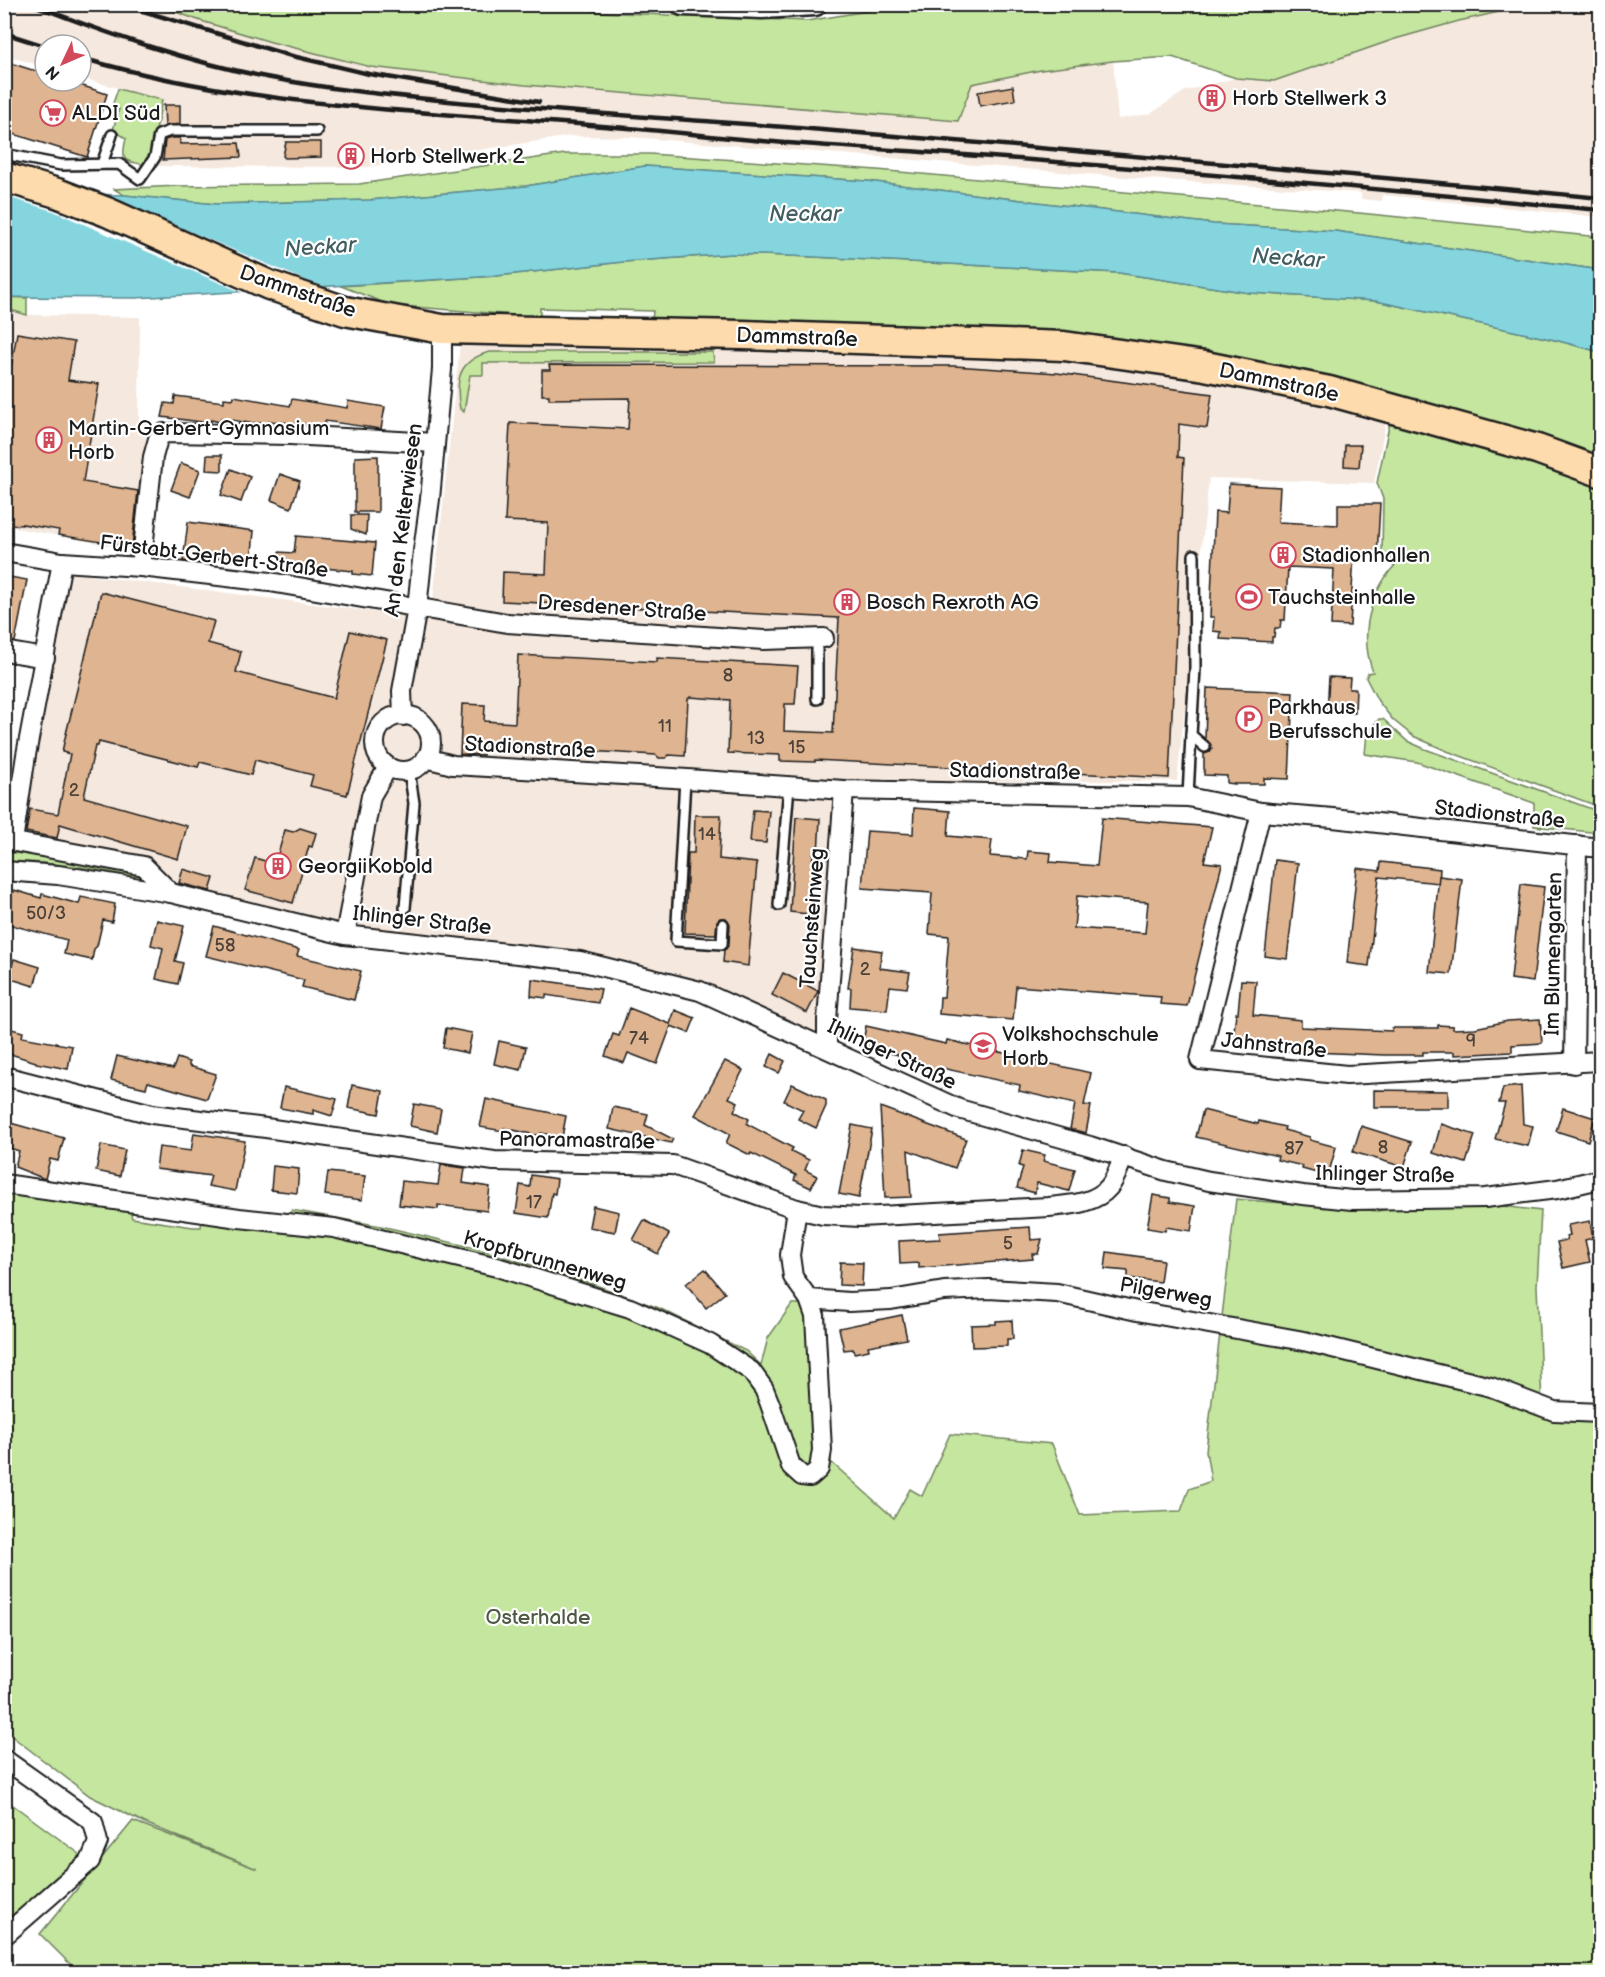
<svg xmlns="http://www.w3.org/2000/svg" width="1605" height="1977" viewBox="0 0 1605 1977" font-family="'Balsamiq Sans',sans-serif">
<rect width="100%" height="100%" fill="#fff"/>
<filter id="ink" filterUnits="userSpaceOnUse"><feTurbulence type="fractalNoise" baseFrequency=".0167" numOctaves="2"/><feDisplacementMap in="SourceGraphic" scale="12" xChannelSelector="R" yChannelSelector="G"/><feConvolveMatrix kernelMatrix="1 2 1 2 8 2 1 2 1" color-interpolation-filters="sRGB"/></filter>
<g filter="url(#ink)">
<g fill="#f5e8de">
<polygon points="4,5 156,5 201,21 271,42 371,67 525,85 957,121 972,84 1041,70 1113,61 1118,119 1150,114 1185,91 1236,78 1274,81 1395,39 1497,12 1530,5 1600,5 1600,217 1383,195 1382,201 1361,199 1361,193 1149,179 630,137 571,136 367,167 149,166 162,100 81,78 81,45 45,45 45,67 5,55"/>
<polygon points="4,311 14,311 27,315 140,317 139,424 146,436 145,474 135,550 5,526"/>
<polygon points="460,343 1051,361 1170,373 1386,421 1374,483 1209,478 1177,781 841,781 819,1035 703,983 580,953 336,924 171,883 148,857 20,836 70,573 431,619"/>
</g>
<g fill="#c4e69f" stroke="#70815e" stroke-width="1.5">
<polygon points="567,4 598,12 807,21 909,4 1530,5 1459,21 1395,39 1274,81 1236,78 1172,57 1113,61 1041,70 972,84 958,121 525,85 371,67 271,42 201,21 156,5"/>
<path d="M118,89L162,100L149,166C128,159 119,168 126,138L113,130L119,109L112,106Z"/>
<polygon points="565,154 650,154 877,170 1359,213 1600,237 1600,270 1335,231 1214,224 867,181 645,166 526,186 370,200 216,204 124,195 114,189 179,186 359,184"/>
<polygon points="731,254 814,257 1119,273 1250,293 1376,301 1555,340 1600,352 1600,460 1510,426 1343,381 652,320 653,311 540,308 540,317 390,305 341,286 496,276 623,262"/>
<polygon points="5,297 27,298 27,315 14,311 5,311"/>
<path d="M490,352H713L714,362L483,363V375H470L464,412L460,409C455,380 458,360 490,352Z"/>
<path d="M1390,421L1600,482V807L1447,751L1413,736L1393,720L1378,701L1366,678L1368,673L1373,672C1357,631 1373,581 1407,554L1395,562L1389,556L1382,554L1383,499L1377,483Z"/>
<polygon points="1379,719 1383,719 1407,741 1425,749 1600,812 1600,833 1534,826 1534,803 1417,762 1365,754 1367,733"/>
<path d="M5,852L113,864L145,876V880C99,868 52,862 5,861Z"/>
<polygon points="4,1178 129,1207 132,1218 193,1227 201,1227 202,1219 286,1230 292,1210 381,1226 475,1248 587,1282 659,1308 746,1351 761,1365 768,1338 792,1304 825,1304 831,1462 894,1518 910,1489 922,1496 950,1434 1052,1444 1080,1515 1181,1511 1189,1489 1211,1481 1206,1451 1236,1199 1378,1211 1441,1198 1541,1211 1537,1286 1542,1405 1600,1411 1600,1972 78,1972 40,1934 133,1821 257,1869 145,1823 90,1796 5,1731"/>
<polygon points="5,1799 81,1855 5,1922"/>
</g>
<polygon fill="#85d5df" stroke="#5b8b91" stroke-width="1.5" points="645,166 867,181 1214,224 1335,231 1600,270 1600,352 1555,340 1376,301 1250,293 1119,273 814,257 731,254 623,262 496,276 135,298 5,297 5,197 42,193 124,195 216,204 370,200 526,186"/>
<polygon fill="#fff" points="42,190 95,191 305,280 334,290 248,295 53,211 4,196 4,194"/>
<g fill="#dfb490" stroke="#1c1c1c" stroke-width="1.5" fill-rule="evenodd">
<polygon points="4,61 45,74 45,81 68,81 107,94 87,157 4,131"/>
<polygon points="1013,86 1015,100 980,106 978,92"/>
<polygon points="164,105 180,105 180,124 165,126"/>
<polygon points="171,138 180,138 180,144 239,143 241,157 163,160 165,140"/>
<polygon points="286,142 321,142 321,157 285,158 283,156"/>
<polygon points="17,333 74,342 68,380 99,384 83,482 138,491 132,547 58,535 59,530 22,524 22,525 7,524 4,522 4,408"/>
<polygon points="549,365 954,366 1057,373 1212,394 1207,428 1179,424 1178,457 1184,458 1169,778 815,760 815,762 780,761 780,755 728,753 730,700 690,697 688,699 685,756 669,755 666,758 659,758 656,755 483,745 483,755 460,754 462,704 485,705 484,721 515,723 518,655 657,662 657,658 798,666 795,704 785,704 784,731 833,733 839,618 502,601 503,572 546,574 548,523 505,521 510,423 628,429 630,398 549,399 549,395 542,395 542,370 550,370"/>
<polygon points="175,396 224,402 224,398 233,399 234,396 290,406 292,399 347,408 348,401 385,407 381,429 325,421 325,426 269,421 268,423 249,423 221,418 220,422 211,420 211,422 202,422 162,417 165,403 174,404"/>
<polygon points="1345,445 1361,445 1359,467 1344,466"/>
<polygon points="207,455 222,455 222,471 206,470"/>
<polygon points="378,456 378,512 355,512 355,457"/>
<polygon points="181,463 200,470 190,497 171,490"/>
<polygon points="231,469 250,477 241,502 221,495"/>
<polygon points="280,474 300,481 291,508 271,500"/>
<polygon points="1229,484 1280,487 1278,522 1338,525 1338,504 1380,504 1377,556 1354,554 1350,626 1331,625 1334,569 1288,567 1285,620 1281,620 1280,628 1275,628 1274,637 1272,637 1272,642 1220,639 1221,632 1213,631 1214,617 1210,617 1215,512 1227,513"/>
<polygon points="351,515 367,515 366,535 351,529"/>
<polygon points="188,522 254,531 251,563 201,556 200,563 183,561"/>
<polygon points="296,536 375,543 372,576 353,574 353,571 295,565 294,569 278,568 279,552 294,553"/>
<polygon points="4,576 27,580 15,642 4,640"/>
<polygon points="101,592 214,621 208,643 241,652 236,672 334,698 350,631 387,640 347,795 310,786 313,775 255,760 251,775 200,762 198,767 99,742 98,746 95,746 84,797 187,826 178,859 60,824 57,838 26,832 30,809 58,814 70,754 62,752 65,738"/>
<polygon points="1329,677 1350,678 1349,689 1356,689 1355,713 1327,712"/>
<polygon points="1207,688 1293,692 1289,779 1264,778 1264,784 1235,784 1227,783 1227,776 1204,775 1204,754 1210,752 1212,748 1205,738"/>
<path d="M914,808L950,811L948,836L992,840L990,856L1027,859L1028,851L1051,853L1050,862L1097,866L1102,818L1212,827L1204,862L1222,864L1187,1006L1160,1004L1161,997L1016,986L1013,1020L939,1014L940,997H944L949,936L929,934L932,893L862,888L867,831L913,834ZM1077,896L1148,902L1145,933L1074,928Z"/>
<polygon points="753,810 769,811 766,843 750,842"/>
<polygon points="695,815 721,815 719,859 757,863 748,966 723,962 724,950 729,944 730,924 726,918 720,918 717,921 716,934 685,933 688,853 694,853"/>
<polygon points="796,817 820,819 818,854 813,853 809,914 790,912"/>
<polygon points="300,828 316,833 312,847 309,846 293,903 245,890 255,858 275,864 285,830 293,832"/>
<polygon points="1275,860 1298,863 1287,959 1265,956"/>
<polygon points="1381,862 1440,869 1439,883 1379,877 1369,966 1347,963 1357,868 1380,871"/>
<polygon points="183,869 214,878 210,891 179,883"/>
<polygon points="1439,876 1462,879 1451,974 1429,972"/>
<polygon points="1521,884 1544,887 1533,982 1511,979"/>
<polygon points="14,890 41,898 42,894 79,904 81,897 115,904 112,922 103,920 97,946 94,949 92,960 64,954 67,940 4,923 4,891 14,892"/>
<polygon points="157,920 184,926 175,961 183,963 178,984 156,979 163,948 151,945"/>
<polygon points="214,926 299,950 297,956 361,971 354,1000 302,987 304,980 206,956"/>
<polygon points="854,947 882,951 879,968 910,972 907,988 890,986 887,1010 850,1007 851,988 848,988"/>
<polygon points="14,959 40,967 34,986 8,978"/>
<polygon points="783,973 818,991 807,1013 772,995"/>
<polygon points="532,979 601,989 598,1003 546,995 546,998 531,996"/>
<polygon points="1241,980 1256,981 1253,1015 1301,1020 1301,1027 1392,1031 1392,1028 1438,1028 1438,1025 1453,1026 1453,1029 1475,1028 1508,1021 1540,1019 1542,1043 1512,1045 1512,1052 1454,1055 1454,1052 1423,1052 1423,1055 1384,1055 1287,1051 1287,1047 1233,1040 1236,1013 1238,1013"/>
<polygon points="629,1008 670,1024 675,1010 695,1018 689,1033 671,1026 657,1064 628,1053 624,1063 605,1056 613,1034 619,1036"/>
<polygon points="866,1026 946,1044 947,1040 1091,1073 1084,1105 1091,1106 1086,1133 1070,1129 1075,1104 1019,1091 1020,1085 942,1068 940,1073 897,1063 899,1055 862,1047"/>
<polygon points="4,1027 23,1032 22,1037 72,1046 68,1069 36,1063 36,1062 4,1052"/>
<polygon points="446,1028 472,1033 468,1053 443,1048"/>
<polygon points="499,1041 526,1047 521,1070 494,1064"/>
<polygon points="772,1054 785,1061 779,1073 766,1067"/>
<polygon points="117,1056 173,1069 177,1058 189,1062 189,1066 216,1074 207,1099 148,1082 146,1088 111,1080"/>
<polygon points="725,1061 743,1070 729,1098 738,1102 734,1111 749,1119 747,1124 793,1148 791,1151 809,1160 805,1170 817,1176 811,1188 794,1180 796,1175 751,1153 750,1155 726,1143 730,1134 695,1115"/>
<polygon points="792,1084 826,1100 826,1106 816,1128 798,1119 803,1110 784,1101"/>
<polygon points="352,1085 383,1091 379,1114 348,1108"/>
<polygon points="1521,1086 1523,1124 1533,1126 1528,1146 1495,1139 1505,1103 1499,1103 1503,1088"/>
<polygon points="284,1087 337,1099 332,1116 313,1110 313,1114 280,1108"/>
<polygon points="1374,1090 1448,1091 1448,1107 1374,1107"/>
<polygon points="486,1099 566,1116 562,1137 541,1133 540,1136 504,1128 503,1131 480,1127"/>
<polygon points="414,1104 441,1109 437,1132 410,1126"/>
<polygon points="613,1107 648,1114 645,1125 673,1139 671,1143 609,1129"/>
<polygon points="880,1107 966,1139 955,1168 908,1150 911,1197 885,1198"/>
<polygon points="1563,1108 1595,1118 1588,1141 1556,1131"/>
<polygon points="1203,1110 1258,1124 1259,1121 1285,1127 1284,1130 1310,1137 1310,1140 1336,1147 1328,1176 1302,1169 1303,1166 1277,1160 1278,1156 1196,1137"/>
<polygon points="7,1122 64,1138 58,1161 50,1159 45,1179 15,1167 19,1151 4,1146 4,1129"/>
<polygon points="1441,1124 1475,1135 1466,1163 1433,1153"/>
<polygon points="852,1125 872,1129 859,1198 839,1194"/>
<polygon points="1361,1126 1412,1142 1404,1167 1353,1152"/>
<polygon points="194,1133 245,1141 235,1191 208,1186 211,1176 156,1169 159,1147 191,1151"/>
<polygon points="101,1145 125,1150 120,1176 96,1171"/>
<polygon points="1023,1150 1045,1155 1043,1161 1075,1169 1069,1191 1037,1183 1035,1193 1017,1188 1023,1167 1019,1166"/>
<polygon points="441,1165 465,1168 463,1183 490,1187 487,1211 438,1205 438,1209 399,1205 402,1181 438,1185"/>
<polygon points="273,1166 299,1169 297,1193 271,1190"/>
<polygon points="328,1172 365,1176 362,1200 325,1195"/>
<polygon points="531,1175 557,1179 555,1194 552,1193 548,1218 516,1213 520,1185 530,1187"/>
<polygon points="1153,1195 1170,1198 1170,1202 1195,1206 1191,1231 1166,1227 1165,1231 1147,1228"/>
<polygon points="593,1206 619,1212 615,1232 589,1227"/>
<polygon points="644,1220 669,1234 658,1254 633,1240"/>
<polygon points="1590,1221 1593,1238 1585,1240 1590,1262 1563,1268 1557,1242 1567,1240 1566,1236 1570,1235 1568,1225"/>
<polygon points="1030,1227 1031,1240 1042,1239 1038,1254 1032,1254 1033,1259 919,1268 919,1263 900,1264 899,1241 940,1239 939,1233"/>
<polygon points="1107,1252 1163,1260 1160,1282 1128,1278 1128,1271 1105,1269"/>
<polygon points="840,1262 863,1263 862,1286 839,1285"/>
<polygon points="705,1269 725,1293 706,1308 686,1284"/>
<polygon points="902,1315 907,1339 868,1346 869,1350 854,1353 853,1349 844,1350 839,1328"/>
<polygon points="1012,1320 1013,1339 1007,1339 1007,1346 972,1347 971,1325 996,1324 996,1321"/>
</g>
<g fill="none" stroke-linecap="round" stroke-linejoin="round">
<g stroke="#1c1c1c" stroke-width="14">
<g id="service">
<polyline points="4,154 61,165 119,164 140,179 155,157 159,135 170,131 317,131"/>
<polyline points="102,164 112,135"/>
<polyline points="817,699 817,639"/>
<polyline points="1191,735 1195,669 1194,555"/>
<polyline points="685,779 676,941 722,944 723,924"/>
<polyline points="1188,797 1191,735 1205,747"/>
<polyline points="779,905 789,786"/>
<polyline points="405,908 414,803 409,771"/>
</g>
</g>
<g stroke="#1c1c1c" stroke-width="22">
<g id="minor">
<polyline points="4,552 62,562 141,567 270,582 507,623 764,640 824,638"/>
<polyline points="141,567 153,457 158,439 164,433 290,435 435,443"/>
<polyline points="4,651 45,658"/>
<circle cx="403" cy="743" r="28"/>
<polyline points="403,716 402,691 417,608 423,551 430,499 442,369 442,329"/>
<polyline points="426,758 453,765 673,778 844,790 1188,797 1261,812 1333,818 1600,848"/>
<polyline points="1261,812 1200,1060 1347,1075 1600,1061"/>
<polyline points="4,840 144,866 171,893"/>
<polyline points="13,841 26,755 62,562"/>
<polyline points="4,871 58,875 171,893 345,935 580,961 700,991 959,1109 1090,1146 1166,1171 1209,1181 1303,1195 1352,1200 1485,1198 1557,1189 1600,1179"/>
<polyline points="345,935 371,796 388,767"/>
<polyline points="827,1048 827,1020 844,790"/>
<polyline points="1574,1064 1577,845"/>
<path d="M4,1076L152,1114L266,1128L494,1161L673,1165L797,1209L823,1215L860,1217L1049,1207C1069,1205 1095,1204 1109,1187C1116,1179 1119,1166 1124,1156"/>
<polyline points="4,1184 239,1218 334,1228 497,1267 630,1308 710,1344 751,1371 764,1389 770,1404 791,1466 802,1476 810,1477 819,1469 822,1450 815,1316 809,1299 793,1277 790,1255 797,1209"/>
<polyline points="809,1299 849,1302 891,1300 944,1291 989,1289 1057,1293 1137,1311 1304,1341 1491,1387 1554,1411 1600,1413"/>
<polyline points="4,1759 93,1822 98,1842 90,1861 4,1936"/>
</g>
</g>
<g stroke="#1c1c1c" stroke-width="27">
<polyline id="tertiary" points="683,4 762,7 815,4"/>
</g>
<g stroke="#1c1c1c" stroke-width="33">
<polyline id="primary" points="4,177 57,193 107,212 269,285 345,311 442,329 743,335 1064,346 1205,366 1329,391 1537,449 1600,472"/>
</g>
<use href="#service" stroke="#fff" stroke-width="9"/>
<use href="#minor" stroke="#fff" stroke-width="18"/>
<use href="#tertiary" stroke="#fff" stroke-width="22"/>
<use href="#primary" stroke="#fedbac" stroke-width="28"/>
<g stroke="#1c1c1c" stroke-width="4.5">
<path d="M31,4C108,34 185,61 266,77C327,89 387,95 448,101C565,112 681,119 798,128C1066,150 1333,172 1600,198"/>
<polyline points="120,4 288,55 369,74 539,102"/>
<polyline points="4,33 45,46"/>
<path d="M81,58C261,110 443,112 628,128C677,132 725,138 774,142C838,147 902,150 965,155C1177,171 1389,190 1600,210"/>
</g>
</g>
</g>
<defs>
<g id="building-ring" transform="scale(1.35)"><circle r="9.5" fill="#fff" stroke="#d1495b" stroke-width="1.5"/><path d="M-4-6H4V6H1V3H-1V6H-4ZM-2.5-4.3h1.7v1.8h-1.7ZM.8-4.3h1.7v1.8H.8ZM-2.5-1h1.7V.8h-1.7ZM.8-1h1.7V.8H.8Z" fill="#d1495b"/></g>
<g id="supermarket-ring" transform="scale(1.35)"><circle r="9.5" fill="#fff" stroke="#d1495b" stroke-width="1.5"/><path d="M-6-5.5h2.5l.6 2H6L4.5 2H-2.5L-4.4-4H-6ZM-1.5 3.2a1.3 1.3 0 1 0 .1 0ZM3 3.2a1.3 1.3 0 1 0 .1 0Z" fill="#d1495b"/></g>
<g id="stadium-ring" transform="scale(1.35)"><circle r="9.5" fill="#fff" stroke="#d1495b" stroke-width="1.5"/><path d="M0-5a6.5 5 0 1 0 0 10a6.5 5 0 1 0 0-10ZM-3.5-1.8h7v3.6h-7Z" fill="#d1495b"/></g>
<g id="parking-ring" transform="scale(1.35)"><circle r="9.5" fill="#fff" stroke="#d1495b" stroke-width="1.5"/><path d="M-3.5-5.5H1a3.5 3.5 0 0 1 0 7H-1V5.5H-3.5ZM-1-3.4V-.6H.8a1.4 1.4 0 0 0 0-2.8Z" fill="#d1495b"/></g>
<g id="university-ring" transform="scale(1.35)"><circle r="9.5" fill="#fff" stroke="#d1495b" stroke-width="1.5"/><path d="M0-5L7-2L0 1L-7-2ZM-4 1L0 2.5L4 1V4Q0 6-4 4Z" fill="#d1495b"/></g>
</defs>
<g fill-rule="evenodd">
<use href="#building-ring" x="1212" y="98"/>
<use href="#supermarket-ring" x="53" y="113"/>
<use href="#building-ring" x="351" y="156"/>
<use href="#building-ring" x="49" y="440"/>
<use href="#building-ring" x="1283" y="555"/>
<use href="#stadium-ring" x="1249" y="597"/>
<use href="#building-ring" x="847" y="602"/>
<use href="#parking-ring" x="1249" y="719"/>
<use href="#building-ring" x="278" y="866"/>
<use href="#university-ring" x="983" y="1046"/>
</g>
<g text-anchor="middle" stroke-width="4.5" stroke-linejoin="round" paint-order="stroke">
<g font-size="18" fill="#4d4239">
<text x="728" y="681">8</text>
<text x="665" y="732">11</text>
<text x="756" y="744">13</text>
<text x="797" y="753">15</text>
<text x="74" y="796">2</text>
<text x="707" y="840">14</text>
<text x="46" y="919">50/3</text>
<text x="225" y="951">58</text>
<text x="865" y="975">2</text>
<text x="639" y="1044">74</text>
<text x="1471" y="1047">9</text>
<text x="1383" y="1153">8</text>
<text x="1294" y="1154">87</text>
<text x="534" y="1208">17</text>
<text x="1008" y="1249">5</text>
</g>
<g font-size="21" fill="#1c1c1c" stroke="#fff" text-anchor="start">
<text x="1232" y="105">Horb Stellwerk 3</text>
<text x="72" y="120">ALDI Süd</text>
<text x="370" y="163">Horb Stellwerk 2</text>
<text x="68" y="435">Martin-Gerbert-Gymnasium<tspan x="68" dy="24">Horb</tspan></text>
<text x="1302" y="562">Stadionhallen</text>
<text x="1268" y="604">Tauchsteinhalle</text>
<text x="866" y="609">Bosch Rexroth AG</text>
<text x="1268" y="714">Parkhaus<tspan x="1268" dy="24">Berufsschule</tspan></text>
<text x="298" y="873">GeorgiiKobold</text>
<text x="1002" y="1041">Volkshochschule<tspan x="1002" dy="24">Horb</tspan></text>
</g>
<g font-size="21" fill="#1c1c1c" stroke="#fff">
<text transform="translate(298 291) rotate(19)" y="7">Dammstraße</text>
<text transform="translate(797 337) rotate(2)" y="7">Dammstraße</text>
<text transform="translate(1279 382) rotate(12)" y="7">Dammstraße</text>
<text transform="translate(403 520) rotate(-83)" y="7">An den Kelterwiesen</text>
<text transform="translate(214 556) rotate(7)" y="7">Fürstabt-Gerbert-Straße</text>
<text transform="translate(622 608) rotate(4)" y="7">Dresdener Straße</text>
<text transform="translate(530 747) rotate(3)" y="7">Stadionstraße</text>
<text transform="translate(1015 771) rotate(1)" y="7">Stadionstraße</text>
<text transform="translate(1500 814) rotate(6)" y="7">Stadionstraße</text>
<text transform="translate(812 918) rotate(-86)" y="7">Tauchsteinweg</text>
<text transform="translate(422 920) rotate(6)" y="7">Ihlinger Straße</text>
<text transform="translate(1553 954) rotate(-89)" y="7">Im Blumengarten</text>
<text transform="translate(1274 1045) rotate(6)" y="7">Jahnstraße</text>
<text transform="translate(892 1054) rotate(25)" y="7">Ihlinger Straße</text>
<text transform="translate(577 1140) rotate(1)" y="7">Panoramastraße</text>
<text transform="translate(1385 1174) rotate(1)" y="7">Ihlinger Straße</text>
<text transform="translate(545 1260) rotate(16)" y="7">Kropfbrunnenweg</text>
<text transform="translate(1166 1292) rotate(10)" y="7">Pilgerweg</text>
</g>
<g font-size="21" fill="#4e5943" stroke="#fff">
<text x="538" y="1624">Osterhalde</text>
</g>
<g font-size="22" font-style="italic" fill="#415d60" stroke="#fff">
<text x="805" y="221">Neckar</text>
<text transform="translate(320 246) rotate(-4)" y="8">Neckar</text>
<text transform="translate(1288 257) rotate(4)" y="8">Neckar</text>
</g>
</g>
<rect width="1605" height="1977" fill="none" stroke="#fff" stroke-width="24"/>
<rect x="12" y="12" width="1581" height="1953" fill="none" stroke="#1c1c1c" stroke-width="2" filter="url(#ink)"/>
<g transform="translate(63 63) rotate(226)"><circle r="28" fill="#ffffff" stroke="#a4a4a4" stroke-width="1.5"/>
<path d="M0-4.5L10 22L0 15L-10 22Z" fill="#d1495b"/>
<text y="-9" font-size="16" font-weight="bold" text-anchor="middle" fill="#1c1c1c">N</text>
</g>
</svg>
